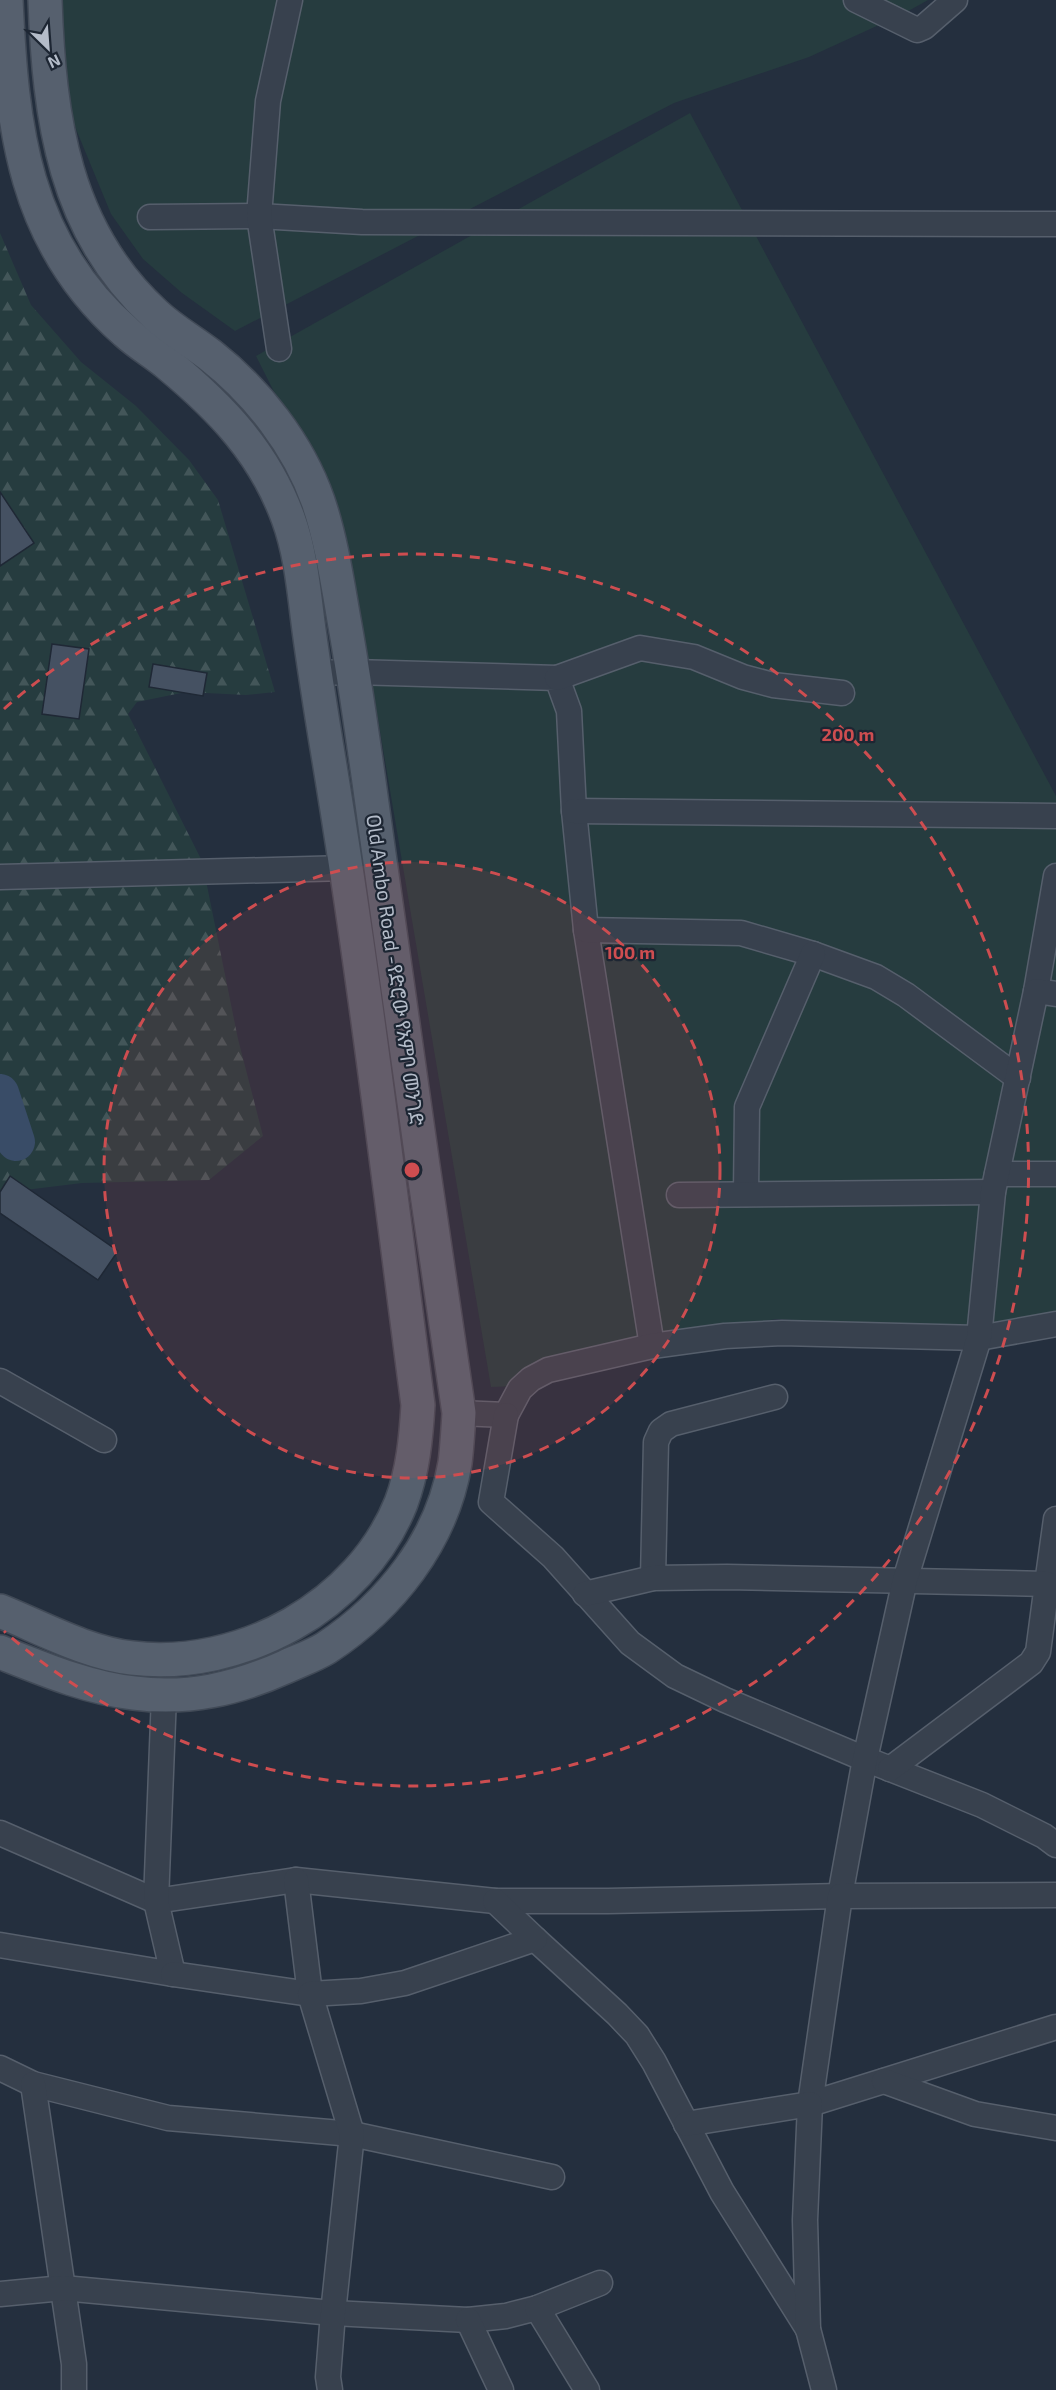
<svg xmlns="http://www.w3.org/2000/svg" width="1056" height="2390" viewBox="0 0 1056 2390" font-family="'Exo 2','Noto Sans Ethiopic',sans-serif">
<defs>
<pattern id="forest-firs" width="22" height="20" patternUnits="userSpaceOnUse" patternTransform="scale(1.5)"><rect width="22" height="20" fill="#263c3f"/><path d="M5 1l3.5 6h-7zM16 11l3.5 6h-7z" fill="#435659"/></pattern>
</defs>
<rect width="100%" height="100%" fill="#242f3e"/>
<g fill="#263c3f">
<polygon points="54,0 928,0 903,14 809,57 674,103 235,331 182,293 143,259 111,214 64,100"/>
<polygon points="690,113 1056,796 1056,1320 948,1328 776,1319 659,1340 515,1386 491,1387 371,678 332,507 256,356"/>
</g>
<polygon fill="url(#forest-firs)" points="0,233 31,305 81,362 136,406 189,460 218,500 275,692 246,695 186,692 137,702 128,714 202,861 238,1039 263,1136 209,1180 82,1183 0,1193"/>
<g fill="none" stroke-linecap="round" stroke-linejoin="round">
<polyline stroke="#394c67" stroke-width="38" points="0,1093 16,1142"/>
</g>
<g fill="#455162" stroke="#1f2835" stroke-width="1.5">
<polygon points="0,492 34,543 0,566"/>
<polygon points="52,644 89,649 79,719 42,714"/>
<polygon points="153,664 207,673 203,696 149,687"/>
<polygon points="10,1176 118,1251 98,1280 0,1213 0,1192"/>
</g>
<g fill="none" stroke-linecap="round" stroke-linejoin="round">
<g stroke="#565f6c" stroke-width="27">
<g id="minor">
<polyline points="856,0 917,30 924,27 955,0"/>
<polyline points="150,217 259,216 362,222 1056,224"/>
<polyline points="279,349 259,216 268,101 290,0"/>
<polyline points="314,673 354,672 557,678 569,711 574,811 586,930 652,1346"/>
<polyline points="557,678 640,648 694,657 743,677 773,685 842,693"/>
<polyline points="574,811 1056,816"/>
<polyline points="0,877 347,868"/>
<polyline points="586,930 741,933 813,954 876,977 906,995 1018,1078"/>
<polyline points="1036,991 1056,876"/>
<polyline points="997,1174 1056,1174"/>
<polyline points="746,1194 747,1107 813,954"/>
<polyline points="679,1195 993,1192"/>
<polyline points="0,1381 104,1440"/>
<polyline points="459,1413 506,1415 520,1389 531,1379 548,1370 652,1346 725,1336 782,1333 979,1338 1056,1324"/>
<polyline points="506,1415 491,1502 553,1557 630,1643 675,1676 725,1700 865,1759 982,1805 1044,1836 1056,1845"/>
<polyline points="1056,1519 1047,1584 1056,1585"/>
<polyline points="653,1578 656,1442 661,1431 671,1424 775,1397"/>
<polyline points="585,1594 653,1578 727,1577 1047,1584 1038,1652 1031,1663 890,1769"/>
<polyline points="0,1833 156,1901 296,1880 495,1901 608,1901 840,1896 865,1759 905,1580 979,1338 993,1192 1036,991 1056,994"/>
<polyline points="1056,1895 840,1896 810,2104 1056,2027"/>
<polyline points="535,1939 617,2014 637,2035 654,2062 722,2192 808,2329"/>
<polyline points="0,1945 173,1974 156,1901 164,1695"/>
<polyline points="173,1974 310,1994 296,1880"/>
<polyline points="0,2068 33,2084 168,2118 352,2134 552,2177"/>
<polyline points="884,2081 975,2114 1056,2128"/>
<polyline points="33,2084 74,2364 74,2390"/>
<polyline points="686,2124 810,2104 805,2220 808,2329 824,2390"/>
<polyline points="0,2294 63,2288 333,2313 468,2320 506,2316 537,2308 600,2283"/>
<polyline points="537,2308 587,2390"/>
<polyline points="468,2320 501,2390"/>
<polyline points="330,2390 328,2377 333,2313 352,2134 310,1994 361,1991 405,1983 535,1939 495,1901"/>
</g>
</g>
<g stroke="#414a57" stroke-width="36">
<g id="primary">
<path d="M0,1611C42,1628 87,1653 132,1658C241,1671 360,1606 401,1503C413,1471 416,1438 418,1405C389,1184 363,962 326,742C320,705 314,667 309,630C304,592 301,553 288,518C264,452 221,408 168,364C155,353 139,344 126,332C23,242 12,128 6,0"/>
<path d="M0,1652C43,1669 88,1688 134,1693C188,1700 236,1689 285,1667C298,1661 313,1656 326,1648C390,1606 442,1541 455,1463C457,1447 458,1429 459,1413C432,1227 404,1040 379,854C368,776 358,697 344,620C337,580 331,539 318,501C298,444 257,392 210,355C192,341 172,330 155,314C64,231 49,118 45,0"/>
</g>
</g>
<use href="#minor" stroke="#38414e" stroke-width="24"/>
<use href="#primary" stroke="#56606e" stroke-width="33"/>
</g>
<circle cx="412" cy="1170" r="308" fill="#ce4d50" fill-opacity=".12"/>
<g fill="none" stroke="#ce4d50" stroke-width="3" stroke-dasharray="10 8">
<circle cx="412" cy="1170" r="308"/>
<path d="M4 709A616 616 0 1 1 4 1631"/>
</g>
<g text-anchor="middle" stroke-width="4.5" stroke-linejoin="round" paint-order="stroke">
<g font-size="20" fill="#b4bcc9" stroke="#1d2633">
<text transform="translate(395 970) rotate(82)" y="7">Old Ambo Road -የድሮው የአምቦ መንገድ</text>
</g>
</g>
<circle cx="412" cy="1170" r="9" fill="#ce4d50" stroke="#1d2633" stroke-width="3"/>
<g font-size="18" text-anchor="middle" font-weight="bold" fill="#ce4d50" stroke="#1d2633" stroke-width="4.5" stroke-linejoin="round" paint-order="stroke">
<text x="848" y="741">200 m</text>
<text x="630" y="959">100 m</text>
</g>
<g transform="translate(48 48) rotate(155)" stroke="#1d2633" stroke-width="4.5" paint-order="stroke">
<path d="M0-4.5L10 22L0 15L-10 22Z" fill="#b4bcc9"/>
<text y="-9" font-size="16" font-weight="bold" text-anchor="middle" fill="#b4bcc9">N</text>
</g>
</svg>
